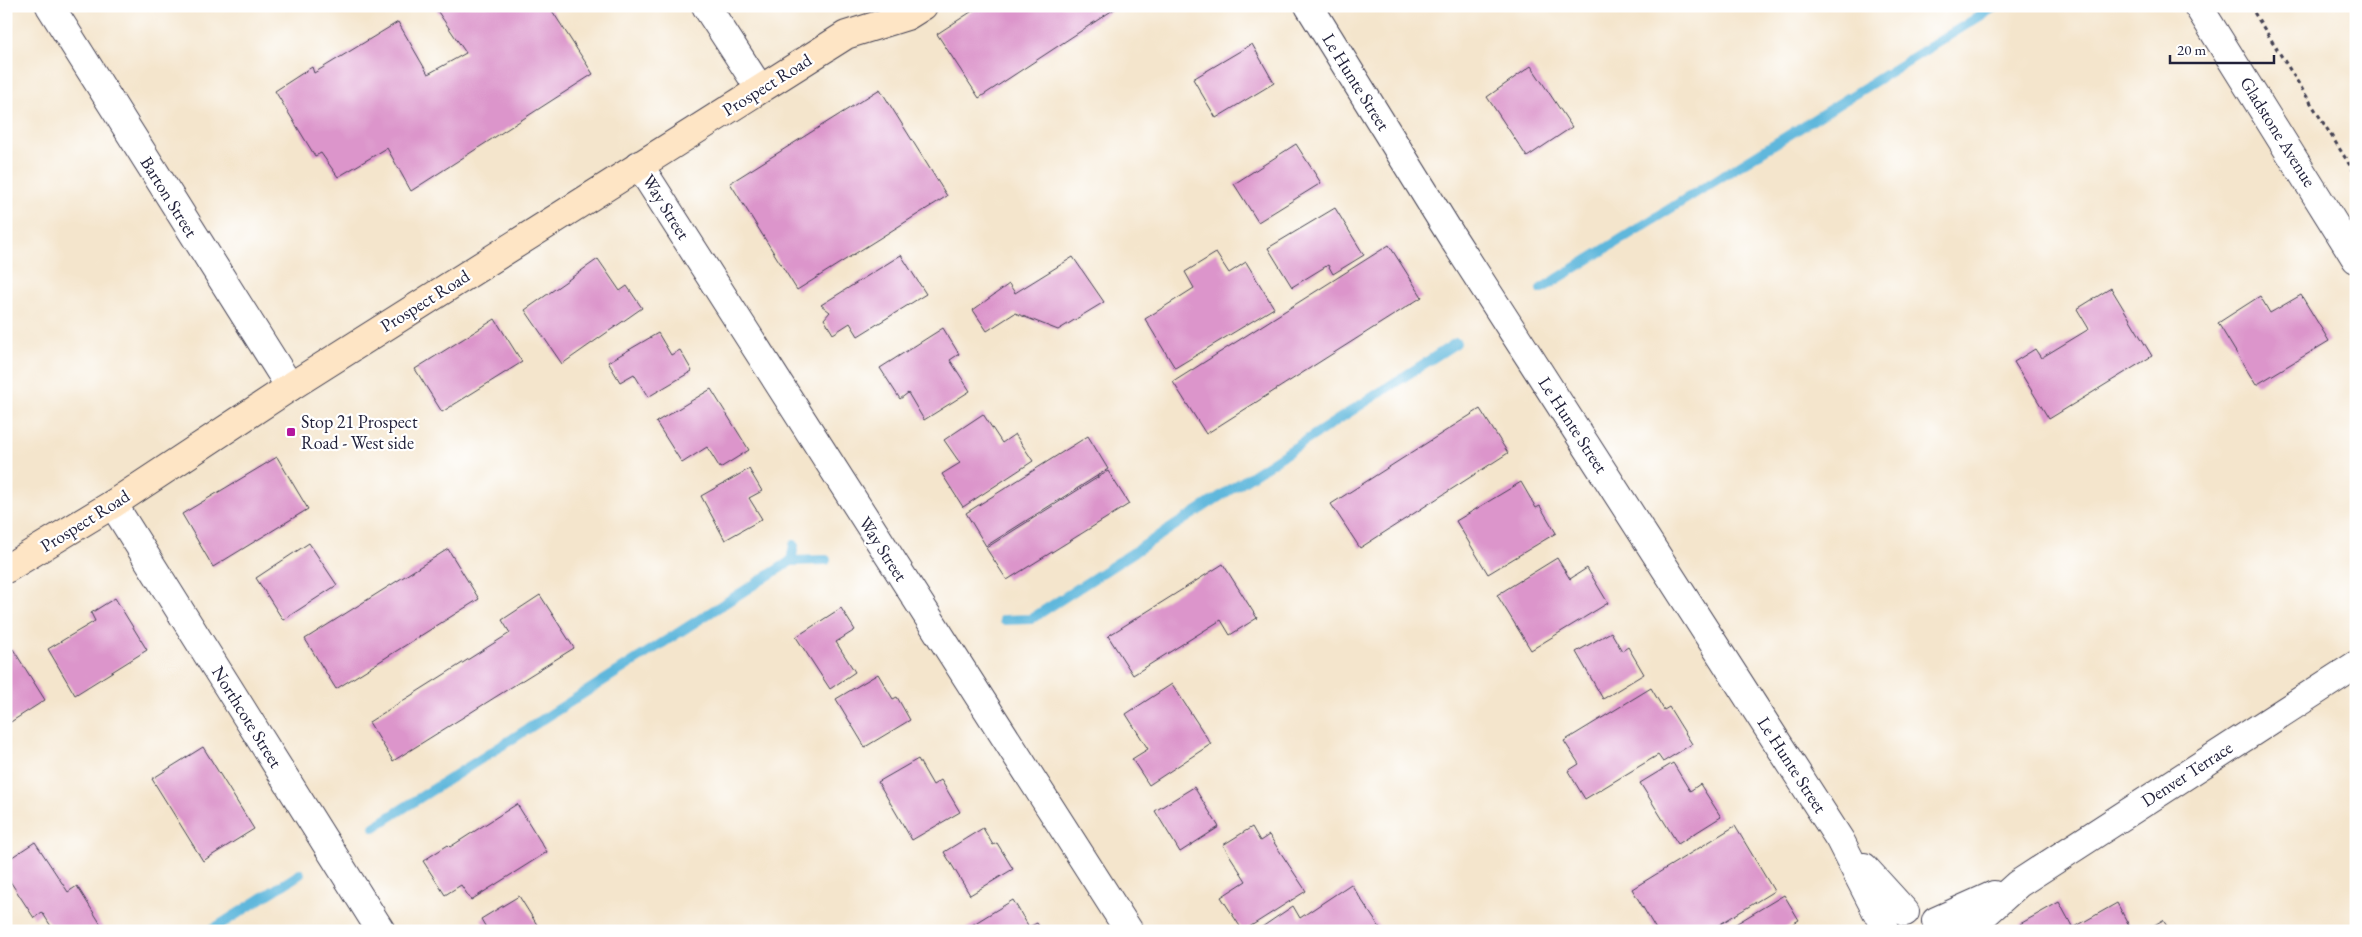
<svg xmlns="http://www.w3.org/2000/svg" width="2362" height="937" viewBox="0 0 2362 937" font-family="'EB Garamond',serif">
<rect width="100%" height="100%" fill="#fff"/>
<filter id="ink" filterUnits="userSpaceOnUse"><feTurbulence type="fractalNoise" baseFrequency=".02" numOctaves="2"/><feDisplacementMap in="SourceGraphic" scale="10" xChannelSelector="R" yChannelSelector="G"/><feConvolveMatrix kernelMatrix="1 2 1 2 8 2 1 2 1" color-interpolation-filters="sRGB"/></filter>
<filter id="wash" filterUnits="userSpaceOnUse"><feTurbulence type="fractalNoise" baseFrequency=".0096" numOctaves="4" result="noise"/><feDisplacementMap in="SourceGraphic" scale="20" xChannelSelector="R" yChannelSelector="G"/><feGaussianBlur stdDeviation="1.12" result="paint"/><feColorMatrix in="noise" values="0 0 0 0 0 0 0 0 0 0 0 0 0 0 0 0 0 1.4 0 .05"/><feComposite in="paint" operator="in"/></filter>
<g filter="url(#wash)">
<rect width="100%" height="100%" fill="#f4e5cc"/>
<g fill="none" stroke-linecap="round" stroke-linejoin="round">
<g stroke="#5fb7dc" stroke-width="10">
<polyline points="1541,289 1996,6"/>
<polyline points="791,561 794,545"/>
<polyline points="1004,620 1031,619 1456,343"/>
<polyline points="374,827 791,561 826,560"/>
<polyline points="210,931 300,874"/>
</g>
</g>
<g id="blocks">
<g fill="#dc95cb">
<polygon points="440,6 549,6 593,74 411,191 387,148 338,177 321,153 315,156 275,91 312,67 314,73 398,22 428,74 466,53 436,9"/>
<polygon points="980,6 1119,6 979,98 937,34"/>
<polygon points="1252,44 1274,83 1216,118 1193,79"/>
<polygon points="1531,66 1572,127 1527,157 1487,97"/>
<polygon points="880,89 947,196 797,290 730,183"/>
<polygon points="1296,144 1321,183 1258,222 1234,184"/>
<polygon points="1335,208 1364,255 1333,274 1328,265 1292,287 1268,248"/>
<polygon points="1389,245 1422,297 1206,434 1173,382"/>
<polygon points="1216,253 1229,273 1246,262 1274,308 1175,368 1145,319 1194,288 1185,272"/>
<polygon points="901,255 926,294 858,336 850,323 833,334 824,319 830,312 821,305"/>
<polygon points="1073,257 1104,302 1058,330 1015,313 987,331 973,310 1009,284 1015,293"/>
<polygon points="598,259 620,291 627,286 642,308 562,364 525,310"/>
<polygon points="2111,288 2152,356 2049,419 2014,362 2035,349 2041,358 2089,329 2077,309"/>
<polygon points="2301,295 2329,341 2256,385 2218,323 2260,296 2270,313"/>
<polygon points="495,319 522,362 442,412 415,369"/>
<polygon points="943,328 959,354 950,360 970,391 924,420 908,393 900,399 880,368"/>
<polygon points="658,333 671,355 680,350 692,371 648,397 634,374 620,382 608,362"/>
<polygon points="711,389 749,450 720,468 707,447 682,463 656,422"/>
<polygon points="1480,409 1508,453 1360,548 1331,504"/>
<polygon points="983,414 1002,443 1015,434 1033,461 963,507 942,474 960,463 944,440"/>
<polygon points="1088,436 1108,469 986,546 966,513"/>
<polygon points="277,457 308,509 213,567 182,514"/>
<polygon points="749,469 762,491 749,498 762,519 725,540 701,496"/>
<polygon points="1108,471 1129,504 1007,580 986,548"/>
<polygon points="1521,482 1536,508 1540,506 1556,533 1488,574 1456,521"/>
<polygon points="309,543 337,585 283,620 256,578"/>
<polygon points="448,549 479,599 336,689 305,639"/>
<polygon points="1557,558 1570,579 1587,568 1608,603 1531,650 1497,595"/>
<polygon points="1223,564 1257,618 1230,635 1221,620 1133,675 1108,636"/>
<polygon points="540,595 574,648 393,761 369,722 510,633 502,620"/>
<polygon points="115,598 147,650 75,695 48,649 95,621 91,613"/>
<polygon points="841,608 855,630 836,642 855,672 830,689 796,637"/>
<polygon points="1611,632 1622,651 1628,647 1644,674 1603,699 1576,652"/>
<polygon points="13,649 45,700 6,725 6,653"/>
<polygon points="878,674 893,699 897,697 910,720 865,747 836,699"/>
<polygon points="1172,684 1211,744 1149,785 1132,759 1148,749 1126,714"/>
<polygon points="1651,688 1664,710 1669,707 1692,744 1663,762 1658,755 1585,799 1568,771 1579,764 1564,741"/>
<polygon points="203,747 254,829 203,861 152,779"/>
<polygon points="918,759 933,785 941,780 960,812 912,840 878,782"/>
<polygon points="1673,763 1690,791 1700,784 1721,817 1678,844 1640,783"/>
<polygon points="1194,787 1219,827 1180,852 1155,811"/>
<polygon points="517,804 547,852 471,900 461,885 445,895 423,861 448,845 450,847"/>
<polygon points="1735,826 1774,891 1709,931 1657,931 1632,889"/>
<polygon points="1252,827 1260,841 1269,835 1306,891 1243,931 1221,897 1246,881 1223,845"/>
<polygon points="983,828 993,845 997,843 1013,869 970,895 944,852"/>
<polygon points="35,842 68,892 77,886 105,931 54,931 42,912 34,918 6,875 6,861"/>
<polygon points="1351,884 1382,931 1260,931 1259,929 1293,906 1300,918"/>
<polygon points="1784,895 1799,920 1780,931 1724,931"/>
<polygon points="519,896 541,931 488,931 481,919"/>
<polygon points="1013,900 1029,927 1037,923 1042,931 962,931"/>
<polygon points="2059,902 2073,928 2117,903 2132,931 2023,931 2020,924"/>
<polygon points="2163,920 2170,931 2144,931"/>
</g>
</g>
</g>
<g filter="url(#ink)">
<use href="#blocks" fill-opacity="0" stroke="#423f51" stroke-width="1"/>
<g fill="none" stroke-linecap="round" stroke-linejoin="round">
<g stroke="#423f51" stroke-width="30">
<g id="street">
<polyline points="50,6 290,387"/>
<polyline points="706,6 760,89"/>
<polyline points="1309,6 1454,240 1840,840 1883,924"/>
<polyline points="2198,6 2356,259"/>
<polyline points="639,165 1129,931"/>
<polyline points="113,504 381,931"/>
<polyline points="1864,867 1905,912"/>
<polyline points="1936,921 1994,895"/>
<polyline points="1966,931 2018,884 2356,665"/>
</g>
</g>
<g stroke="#423f51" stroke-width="30">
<polyline id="secondary" points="6,569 113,504 290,387 846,35 907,16 923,6"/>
</g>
<polyline stroke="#423f51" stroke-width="3" stroke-dasharray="4 4" stroke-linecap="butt" points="2250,6 2356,175"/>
<use href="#street" stroke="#fff" stroke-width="28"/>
<use href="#secondary" stroke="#fee5c5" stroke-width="28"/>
</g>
</g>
<rect fill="#b5179e" stroke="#fff" stroke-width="2" x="286" y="427" width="10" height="10" rx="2.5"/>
<g text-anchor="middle" stroke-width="4.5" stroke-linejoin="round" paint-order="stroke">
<g font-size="18" fill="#22223b" stroke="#fff">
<text transform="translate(1356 82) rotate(58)" y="6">Le Hunte Street</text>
<text transform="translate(767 85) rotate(-32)" y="6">Prospect Road</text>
<text transform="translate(2278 132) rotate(58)" y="6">Gladstone Avenue</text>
<text transform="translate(169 197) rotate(58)" y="6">Barton Street</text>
<text transform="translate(666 207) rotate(58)" y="6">Way Street</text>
<text transform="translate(425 301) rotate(-32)" y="6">Prospect Road</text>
<text transform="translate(1573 425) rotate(57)" y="6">Le Hunte Street</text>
<text transform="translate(85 521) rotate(-32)" y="6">Prospect Road</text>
<text transform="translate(883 549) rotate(57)" y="6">Way Street</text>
<text transform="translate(247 717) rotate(58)" y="6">Northcote Street</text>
<text transform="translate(1792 765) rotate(57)" y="6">Le Hunte Street</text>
<text transform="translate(2187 774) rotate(-33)" y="6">Denver Terrace</text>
</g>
<g font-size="18" fill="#22223b" stroke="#fff" text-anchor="start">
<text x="301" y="428">Stop 21 Prospect<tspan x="301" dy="21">Road - West side</tspan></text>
</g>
</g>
<rect width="2362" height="937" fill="none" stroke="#fff" stroke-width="25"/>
<path d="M2170 55v8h104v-8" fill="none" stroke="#22223b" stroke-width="2.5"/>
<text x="2177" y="55" font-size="15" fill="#22223b" stroke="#ffffff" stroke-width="4" paint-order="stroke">20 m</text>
</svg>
